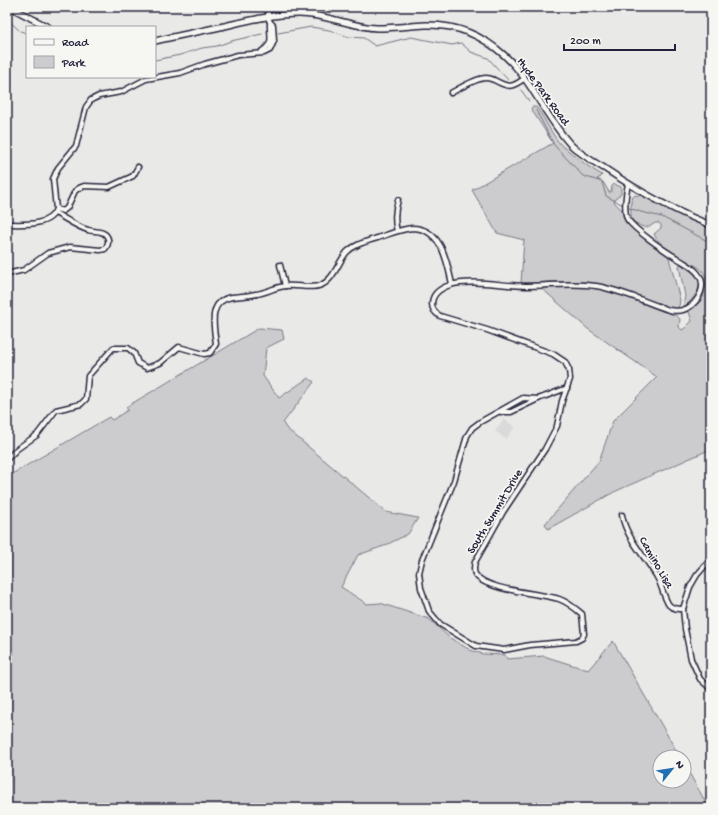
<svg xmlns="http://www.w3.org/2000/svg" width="718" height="815" viewBox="0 0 718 815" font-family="'Gochi Hand',sans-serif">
<rect width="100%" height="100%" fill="#e9e9e7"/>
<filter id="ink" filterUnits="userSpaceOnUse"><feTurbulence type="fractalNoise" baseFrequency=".025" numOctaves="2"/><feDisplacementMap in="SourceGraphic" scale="8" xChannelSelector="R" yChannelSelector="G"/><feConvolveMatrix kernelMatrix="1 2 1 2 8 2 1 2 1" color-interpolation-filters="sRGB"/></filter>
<g filter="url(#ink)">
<polygon fill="#dadada" points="504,419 515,427 506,439 495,431"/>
<g fill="#ccccce" stroke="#777784">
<path d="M532,107H536L538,109C546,121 552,135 562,146C564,148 567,149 569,151C579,160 590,168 602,175L601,177L597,179L603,182L609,192H611L612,186L614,184L621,187V194L615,199L614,202L622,210L625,222L667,254L669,258L680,300L679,306L676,309L672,308C648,300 623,289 598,284C573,279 546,283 521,283L524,240L497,233L472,190L553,143L531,109Z"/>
<path d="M635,195L638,196L643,195L711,229V236L708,235L711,241V449L614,492L548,529L545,524L599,461L613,421L657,377L588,329L540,287L571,286L597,288L608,290L677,316L680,319L679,327L682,330L685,328L692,321L688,309C692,306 698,304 701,301C704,297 704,293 705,289C709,271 700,268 687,261C676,255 659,246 654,234L661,228V225L659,223H655C646,230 643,228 633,221C629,214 632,207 631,199Z"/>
<path d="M681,263C685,265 688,267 692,270C708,284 695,296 684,308L683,306L685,296L679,266Z"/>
<polygon points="259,328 282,330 284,339 266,348 263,376 279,398 308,378 314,382 283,423 286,428 386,512 418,518 408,534 384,546 358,555 341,587 367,604 380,603 429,619 450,638 470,650 483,654 505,655 507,659 544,656 588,670 613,641 680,757 660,757 660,781 684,781 684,764 709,808 7,808 7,477 109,417 112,420 128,410 126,407"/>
</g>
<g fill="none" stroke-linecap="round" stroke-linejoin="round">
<g stroke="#71717f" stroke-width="1">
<polyline points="7,19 20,31 27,33"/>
<polyline points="278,33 311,27 329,30 349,37 364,38 375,46 411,37 452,45 461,43 471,52 488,58 508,80"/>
<polyline points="155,60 180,55 202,48 217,46 231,41 262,34"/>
<polyline points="521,90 529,101"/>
<polyline points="536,110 554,145 583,176 602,182 606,196 623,205"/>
<polyline points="629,208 641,212 662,217 711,243"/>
</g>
<g stroke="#22223b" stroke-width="7">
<g id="minor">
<path d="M262,51C275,43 269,36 270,23"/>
<path d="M451,93C460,88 476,78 486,78C489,78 492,79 494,80C509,88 512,88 525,78"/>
<polyline points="56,209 63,211 67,208 75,191 79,188 84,186 109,187 133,176 138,167"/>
<path d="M7,224C21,224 50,227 56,209L53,179L58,168L76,146L86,107L91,100L99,96L121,92L146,79L180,73L205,64L238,55L264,53L270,50L274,41L273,25C267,21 268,14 268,7"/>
<path d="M397,231C394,221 395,210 398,200"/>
<polyline points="280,265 285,286"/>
<path d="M7,274L24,270L48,253L70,247L100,250L105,249C108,245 110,240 106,235C102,230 94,232 88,230C77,227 65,218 55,213"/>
<path d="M538,399L523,398L480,422L472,428L467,436L454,481L422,560L419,573L421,588L429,611L440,624L476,646L504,650L530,645L576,641L582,638L584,634L582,614C575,608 568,602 559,599C541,593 485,591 475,574C473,570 474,567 475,562L503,512L545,449L557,426L562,401L570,379L569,370L565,362L553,354L487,330L440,316C435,313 432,309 432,304C432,293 441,288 450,285C472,279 503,286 526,286C549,286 573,282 596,286C621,290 645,302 669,310C678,312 685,311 692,305C700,298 706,285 699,275C694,267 684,263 677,258C665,251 636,231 628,220C623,213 626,192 628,184"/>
<polyline points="501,412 511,412 538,399 567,388"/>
<path d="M7,459L17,449L37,435L56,410L81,404L86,399L88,376L113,348H128L134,353L138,363L147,368L160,363L179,347L204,354L210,353L216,344C214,326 207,301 232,297C240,296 248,296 256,294C266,293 275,287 285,286C297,284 310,290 321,285C334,280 338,262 347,252C356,243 370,241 383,236C392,233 402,229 412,228C442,228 447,262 452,284"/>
<path d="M622,515C626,539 647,558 658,579C662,587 664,598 669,605C673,609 678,609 683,609"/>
<polyline points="711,559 697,575 690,587 683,609 685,629 691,659 700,679 711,689"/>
</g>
</g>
<g stroke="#22223b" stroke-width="8">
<g id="major">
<polyline points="10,7 48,27"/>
<path d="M155,41C181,35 207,30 233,24C255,19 277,14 299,14C326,14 351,27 377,28C393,28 409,26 425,25C455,24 482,35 504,55C532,80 545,117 570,144C580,154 592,161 604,168C637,190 673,211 711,225"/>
</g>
</g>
<use href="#minor" stroke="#f6f6f2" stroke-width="4"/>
<use href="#major" stroke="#f6f6f2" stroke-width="5"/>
</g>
</g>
<g text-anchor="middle" stroke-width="3.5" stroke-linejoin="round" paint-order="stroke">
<g font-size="12" fill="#22223b" stroke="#f6f6f2">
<text transform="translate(544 91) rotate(54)" y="4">Hyde Park Road</text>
<text transform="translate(494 511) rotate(-59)" y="4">South Summit Drive</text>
<text transform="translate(657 562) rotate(60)" y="4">Camino Lisa</text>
</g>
</g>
<rect width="718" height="815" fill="none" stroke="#f6f6f2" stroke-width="24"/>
<rect x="12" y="12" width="694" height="791" fill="none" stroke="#22223b" stroke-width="1.5" filter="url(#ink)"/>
<rect x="26" y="26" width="130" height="52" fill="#f6f6f2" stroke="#a1a1a9"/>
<rect x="34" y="39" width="20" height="6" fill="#f6f6f2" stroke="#a1a1a9"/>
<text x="62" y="46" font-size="12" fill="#22223b">Road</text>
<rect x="34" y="56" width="20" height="12" fill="#ccccce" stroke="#a1a1a9"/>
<text x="62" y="66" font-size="12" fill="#22223b">Park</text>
<g transform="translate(672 769) rotate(60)"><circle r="19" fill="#f6f6f2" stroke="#a1a1a9"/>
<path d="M0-3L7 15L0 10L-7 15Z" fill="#1f6fb2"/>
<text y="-6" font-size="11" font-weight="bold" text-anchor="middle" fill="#22223b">N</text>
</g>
<path d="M564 44v6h111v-6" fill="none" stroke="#22223b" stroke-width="2"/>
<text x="570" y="44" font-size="12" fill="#22223b" stroke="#f6f6f2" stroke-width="3" paint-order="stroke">200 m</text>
</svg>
